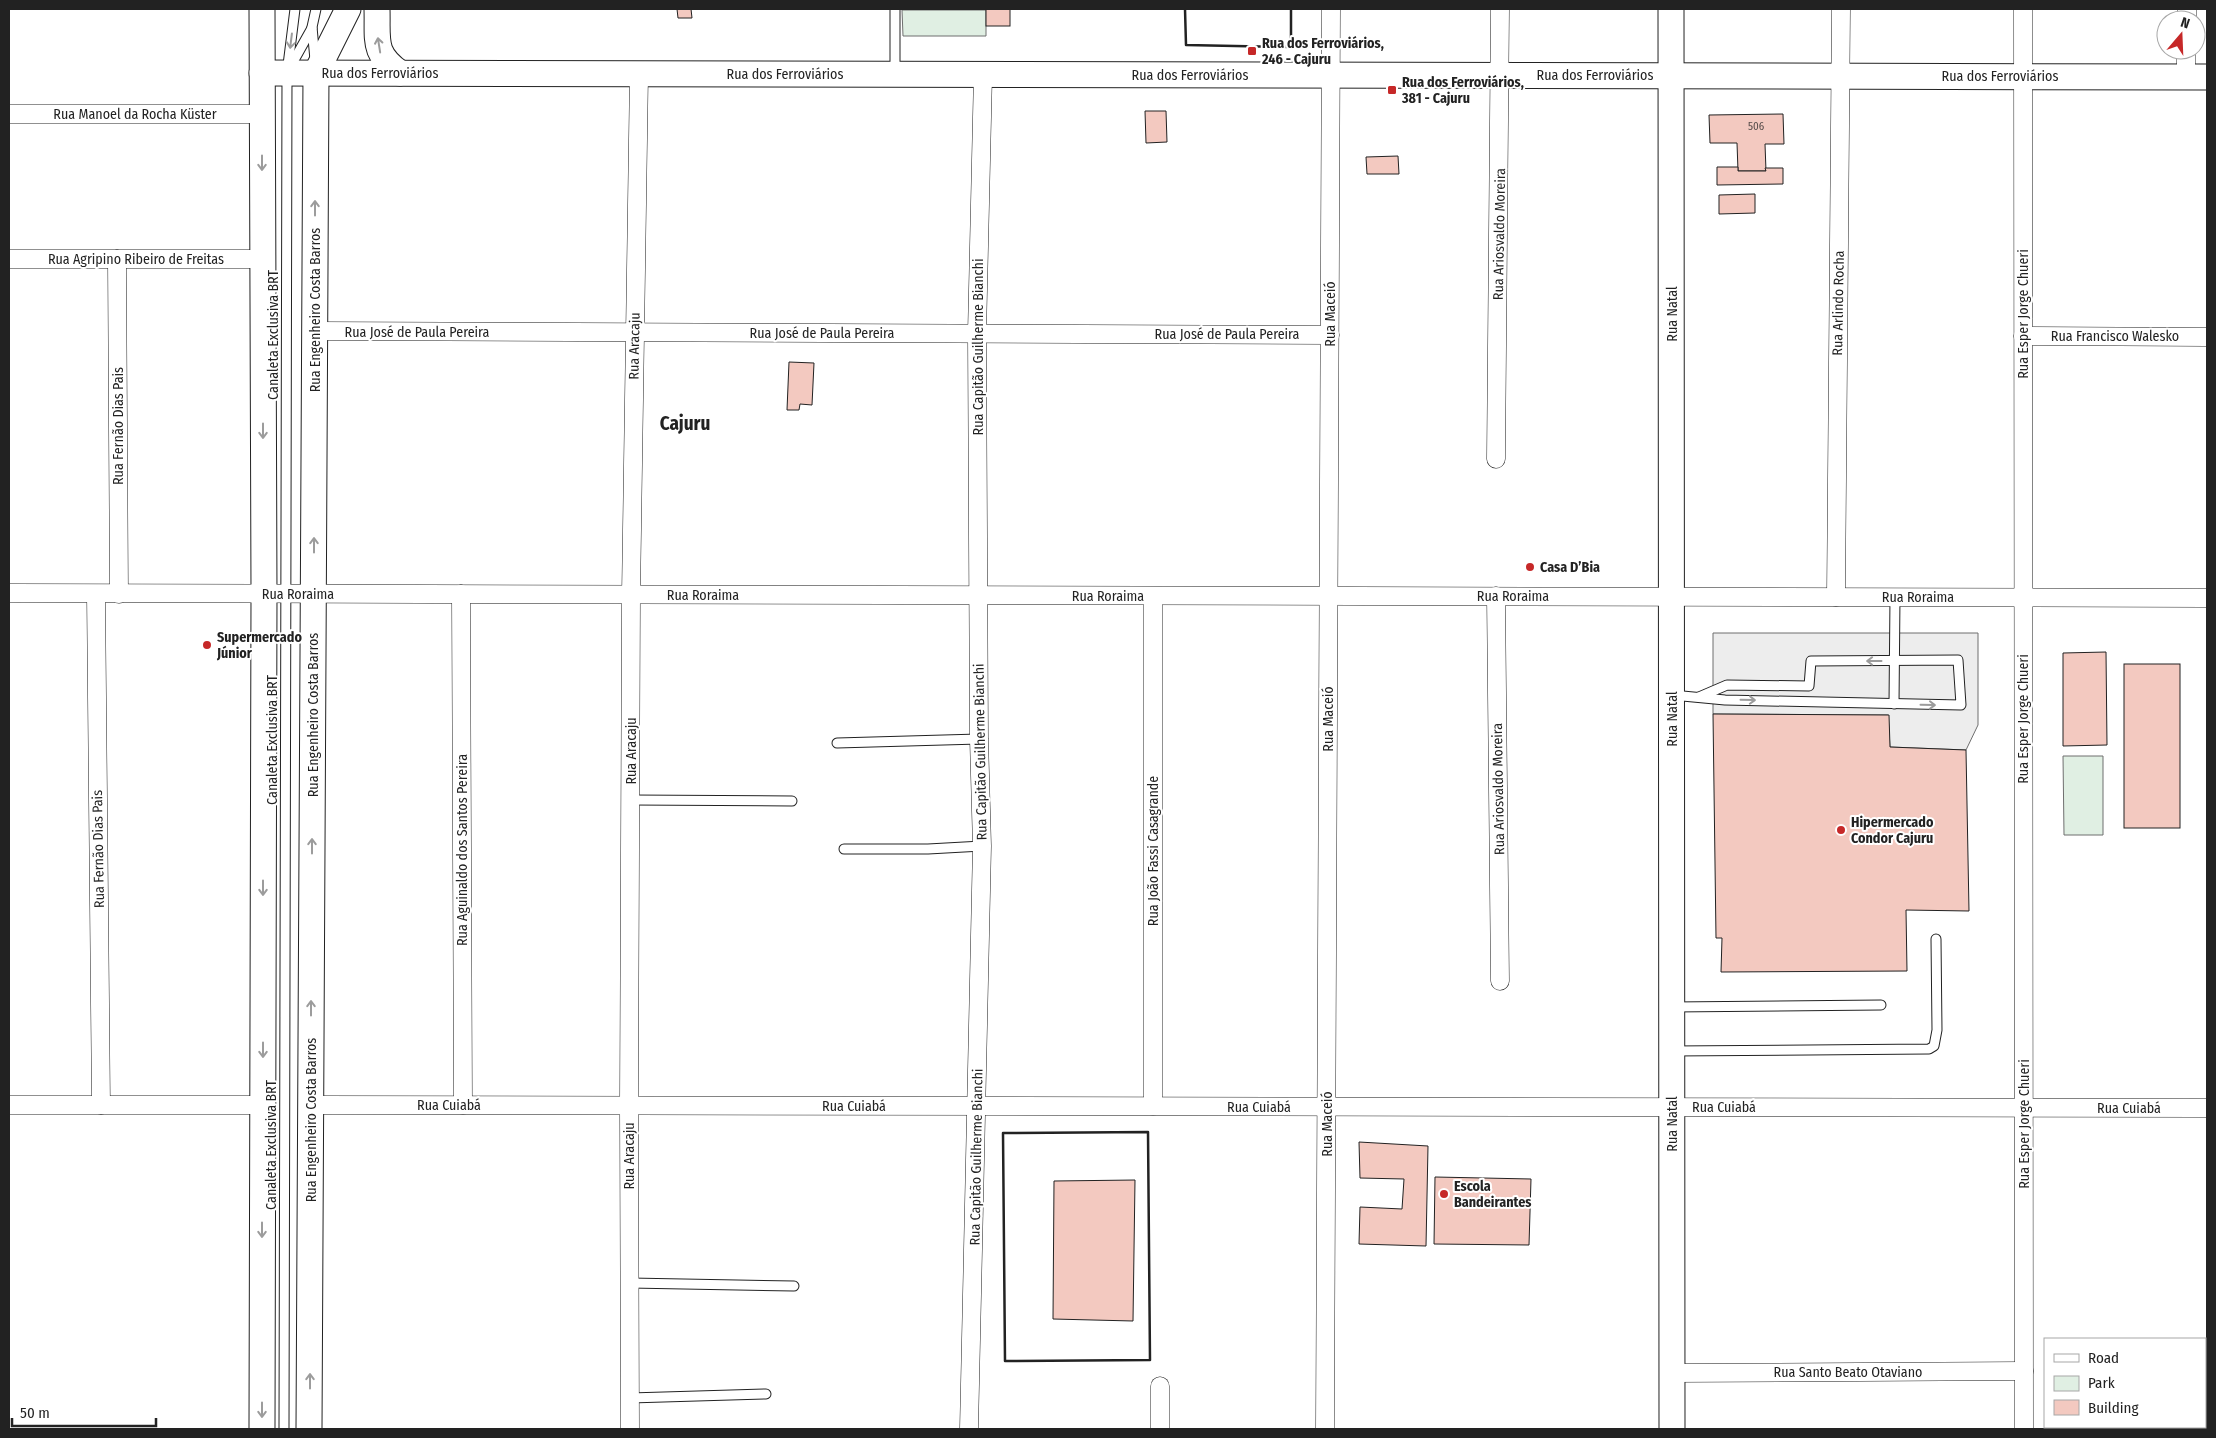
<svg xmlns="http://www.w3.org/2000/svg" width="2216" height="1438" viewBox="0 0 2216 1438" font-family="'Fira Sans Condensed',sans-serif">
<rect width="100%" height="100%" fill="#fff"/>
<g fill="#e0efe3" stroke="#6f6f6f">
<polygon points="902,10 986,10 986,36 903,36"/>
<polygon points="2063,756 2103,756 2103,835 2064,835"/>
</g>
<polygon fill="#ededed" stroke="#6f6f6f" points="1713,633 1978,633 1978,725 1966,750 1890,747 1888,715 1713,714"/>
<g fill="#f3c9c0" stroke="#222">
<polygon points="677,9 691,9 692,18 678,18"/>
<rect x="986" y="9" width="24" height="17"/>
<polygon points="1145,111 1166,111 1167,142 1146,143"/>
<polygon points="1783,114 1784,144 1765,144 1766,171 1738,171 1737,143 1710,143 1709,115"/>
<polygon points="1398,156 1399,174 1367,174 1366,157"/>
<polygon points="1717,167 1738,167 1738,171 1766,171 1765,168 1783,168 1783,184 1717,185"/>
<polygon points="1755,194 1755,213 1719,214 1719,195"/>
<polygon points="789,362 814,363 812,405 800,404 799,410 787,410"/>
<polygon points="2106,652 2107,745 2063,746 2063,653"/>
<rect x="2124" y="664" width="56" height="164"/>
<polygon points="1713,714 1889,715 1890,747 1966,750 1969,911 1906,910 1907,971 1721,972 1722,938 1716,938"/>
<polygon points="1359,1142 1428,1146 1426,1246 1359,1244 1360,1207 1402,1209 1404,1179 1360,1178"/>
<polygon points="1435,1177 1531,1179 1529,1245 1434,1244"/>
<polygon points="1135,1180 1133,1321 1053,1319 1054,1181"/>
</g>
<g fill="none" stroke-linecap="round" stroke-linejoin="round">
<g stroke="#222" stroke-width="11">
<g id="lane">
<polyline points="895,9 895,74"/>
<polyline points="315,60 312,27 316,9"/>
<polyline points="289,69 312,28"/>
<polyline points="1672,695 1725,700 1961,705 1958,660 1811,661 1809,686 1727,685 1699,697"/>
<polyline points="1894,704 1895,597"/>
<polyline points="837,743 979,739"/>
<polyline points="631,800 792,801"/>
<polyline points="844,849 928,849 982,846"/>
<polyline points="1672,1007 1881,1005"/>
<polyline points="1672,1051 1929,1049 1934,1046 1937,1030 1936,939"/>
<polyline points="630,1283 794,1286"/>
<polyline points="630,1398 766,1394"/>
<polyline points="284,1429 287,73 295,9"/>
</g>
</g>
<g stroke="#222" stroke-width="19">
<g id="street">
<polyline points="2023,9 2024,1429"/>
<polyline points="2187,20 2187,9"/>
<polyline points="2186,77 2186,50"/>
<polyline points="9,114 262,114"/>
<polyline points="9,259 262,259"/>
<polyline points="117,259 119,594"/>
<polyline points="315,331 1330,335"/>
<polyline points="2023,336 2207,337"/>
<polyline points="1496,459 1500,9"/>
<polyline points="9,593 2207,598"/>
<polyline points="96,594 101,1105"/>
<polyline points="461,594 463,1105"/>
<polyline points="1496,596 1500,981"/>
<polyline points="1836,597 1841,9"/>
<polyline points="9,1105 262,1105"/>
<polyline points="311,1105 2207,1108"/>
<polyline points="1153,1106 1153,596"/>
<polyline points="1672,1373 2024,1371"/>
<polyline points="1160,1386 1160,1429"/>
<polyline points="630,1429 629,1106 631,595 639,74"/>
<polyline points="969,1429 982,846 979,739 977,333 983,74"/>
<polyline points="1325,1429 1331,9"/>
</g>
</g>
<g stroke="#222" stroke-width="27">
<g id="secondary">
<path d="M377,9C378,40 372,53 400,73"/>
<polyline points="1671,9 1672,1429"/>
<polyline points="262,73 2207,77"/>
<polyline points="262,1429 264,594 262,9"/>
<polyline points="309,1429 316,73 348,9"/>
</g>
</g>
<use href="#lane" stroke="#fff" stroke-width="9"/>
<use href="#street" stroke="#fff" stroke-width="18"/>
<use href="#secondary" stroke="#fff" stroke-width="25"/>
<g stroke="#222" stroke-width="2.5">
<polyline points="1185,9 1186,45 1291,47 1291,9"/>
<polygon points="1148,1132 1150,1360 1005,1361 1003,1133"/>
</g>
</g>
<defs><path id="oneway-shaft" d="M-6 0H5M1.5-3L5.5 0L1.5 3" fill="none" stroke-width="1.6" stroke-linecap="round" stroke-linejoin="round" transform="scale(1.25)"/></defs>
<g stroke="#9c9c9c">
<use href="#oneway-shaft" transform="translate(291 41) rotate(97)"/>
<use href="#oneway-shaft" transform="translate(379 45) rotate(-99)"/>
<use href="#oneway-shaft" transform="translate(262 163) rotate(90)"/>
<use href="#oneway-shaft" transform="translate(315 208) rotate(-90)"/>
<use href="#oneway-shaft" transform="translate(263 431) rotate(90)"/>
<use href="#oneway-shaft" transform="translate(314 545) rotate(-90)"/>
<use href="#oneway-shaft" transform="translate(1874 661) rotate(-180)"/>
<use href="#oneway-shaft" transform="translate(1748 700) rotate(1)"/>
<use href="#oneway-shaft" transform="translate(1928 705) rotate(1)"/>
<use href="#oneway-shaft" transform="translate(312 846) rotate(-90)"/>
<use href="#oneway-shaft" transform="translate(263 888) rotate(90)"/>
<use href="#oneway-shaft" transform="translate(311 1008) rotate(-90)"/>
<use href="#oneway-shaft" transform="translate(263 1050) rotate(90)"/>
<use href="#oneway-shaft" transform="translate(262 1230) rotate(90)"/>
<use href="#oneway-shaft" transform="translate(310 1381) rotate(-90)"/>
<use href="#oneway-shaft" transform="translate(262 1410) rotate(90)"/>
</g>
<g fill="#c62828" stroke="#fff" stroke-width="2">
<rect x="1247" y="46" width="10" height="10" rx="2.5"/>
<rect x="1387" y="85" width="10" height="10" rx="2.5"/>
<circle cx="1530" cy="567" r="5"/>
<circle cx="207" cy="645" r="5"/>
<circle cx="1841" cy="830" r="5"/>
<circle cx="1444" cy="1194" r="5"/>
</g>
<g text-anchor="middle" stroke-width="4" stroke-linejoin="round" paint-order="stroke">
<g font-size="11" fill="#564c4a">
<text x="1756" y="130">506</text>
</g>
<g font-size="14" font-weight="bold" fill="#222" stroke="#fff" text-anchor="start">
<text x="1262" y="48">Rua dos Ferroviários,<tspan x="1262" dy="16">246 - Cajuru</tspan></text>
<text x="1402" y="87">Rua dos Ferroviários,<tspan x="1402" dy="16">381 - Cajuru</tspan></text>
<text x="1540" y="572">Casa D’Bia</text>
<text x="217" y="642">Supermercado<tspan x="217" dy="16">Júnior</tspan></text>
<text x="1851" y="827">Hipermercado<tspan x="1851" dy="16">Condor Cajuru</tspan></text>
<text x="1454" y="1191">Escola<tspan x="1454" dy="16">Bandeirantes</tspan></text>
</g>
<g font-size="14" fill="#222" stroke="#fff">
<text x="380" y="78">Rua dos Ferroviários</text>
<text x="785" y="79">Rua dos Ferroviários</text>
<text x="1190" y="80">Rua dos Ferroviários</text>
<text x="1595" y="80">Rua dos Ferroviários</text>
<text x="2000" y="81">Rua dos Ferroviários</text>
<text x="135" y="119">Rua Manoel da Rocha Küster</text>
<text transform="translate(1499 234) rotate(-89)" y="5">Rua Ariosvaldo Moreira</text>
<text x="136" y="264">Rua Agripino Ribeiro de Freitas</text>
<text transform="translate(1838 303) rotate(-89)" y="5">Rua Arlindo Rocha</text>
<text transform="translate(315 310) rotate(-90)" y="5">Rua Engenheiro Costa Barros</text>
<text transform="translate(1330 314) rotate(-90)" y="5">Rua Maceió</text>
<text transform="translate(1672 314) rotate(-90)" y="5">Rua Natal</text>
<text transform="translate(2023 314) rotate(-90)" y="5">Rua Esper Jorge Chueri</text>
<text x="417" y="337">Rua José de Paula Pereira</text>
<text x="822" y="338">Rua José de Paula Pereira</text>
<text x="1227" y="339">Rua José de Paula Pereira</text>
<text transform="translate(273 335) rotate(-90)" y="5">Canaleta Exclusiva BRT</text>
<text x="2115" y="341">Rua Francisco Walesko</text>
<text transform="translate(634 346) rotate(-89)" y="5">Rua Aracaju</text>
<text transform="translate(978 347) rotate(-90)" y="5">Rua Capitão Guilherme Bianchi</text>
<text transform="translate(118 426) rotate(-90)" y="5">Rua Fernão Dias Pais</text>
<text x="298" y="599">Rua Roraima</text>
<text x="703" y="600">Rua Roraima</text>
<text x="1108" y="601">Rua Roraima</text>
<text x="1513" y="601">Rua Roraima</text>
<text x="1918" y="602">Rua Roraima</text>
<text transform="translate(313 715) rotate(-90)" y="5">Rua Engenheiro Costa Barros</text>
<text transform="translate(1328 719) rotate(-90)" y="5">Rua Maceió</text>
<text transform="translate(1672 719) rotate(-90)" y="5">Rua Natal</text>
<text transform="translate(2023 719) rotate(-90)" y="5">Rua Esper Jorge Chueri</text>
<text transform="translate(272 740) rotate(-90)" y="5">Canaleta Exclusiva BRT</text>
<text transform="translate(631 751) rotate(-90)" y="5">Rua Aracaju</text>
<text transform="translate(980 752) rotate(-91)" y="5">Rua Capitão Guilherme Bianchi</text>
<text transform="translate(1498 789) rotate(-91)" y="5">Rua Ariosvaldo Moreira</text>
<text transform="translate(98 849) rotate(-91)" y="5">Rua Fernão Dias Pais</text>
<text transform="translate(462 850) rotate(-90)" y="5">Rua Aguinaldo dos Santos Pereira</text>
<text transform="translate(1153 851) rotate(-90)" y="5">Rua João Fassi Casagrande</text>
<text x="449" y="1110">Rua Cuiabá</text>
<text x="854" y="1111">Rua Cuiabá</text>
<text x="1259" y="1112">Rua Cuiabá</text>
<text x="1724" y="1112">Rua Cuiabá</text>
<text x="2129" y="1113">Rua Cuiabá</text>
<text transform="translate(311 1120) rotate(-90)" y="5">Rua Engenheiro Costa Barros</text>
<text transform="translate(1327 1124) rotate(-90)" y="5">Rua Maceió</text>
<text transform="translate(1672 1124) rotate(-90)" y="5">Rua Natal</text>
<text transform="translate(2024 1124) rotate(-90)" y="5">Rua Esper Jorge Chueri</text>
<text transform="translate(271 1145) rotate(-90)" y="5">Canaleta Exclusiva BRT</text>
<text transform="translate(629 1156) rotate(-90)" y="5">Rua Aracaju</text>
<text transform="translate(976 1157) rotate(-89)" y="5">Rua Capitão Guilherme Bianchi</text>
<text x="1848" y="1377">Rua Santo Beato Otaviano</text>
</g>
<g font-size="19" font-weight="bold" fill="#222" stroke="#fff">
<text x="685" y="430">Cajuru</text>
</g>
</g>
<rect width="2216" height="1438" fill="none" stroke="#222222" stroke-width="20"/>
<rect x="2044" y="1338" width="162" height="90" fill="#ffffff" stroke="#a7a7a7"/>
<rect x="2054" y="1354" width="25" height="8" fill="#ffffff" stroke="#a7a7a7"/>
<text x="2088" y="1363" font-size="15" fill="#222222">Road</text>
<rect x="2054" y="1376" width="25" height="15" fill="#e0efe3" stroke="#a7a7a7"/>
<text x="2088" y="1388" font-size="15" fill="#222222">Park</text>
<rect x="2054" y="1400" width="25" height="15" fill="#f3c9c0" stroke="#a7a7a7"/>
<text x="2088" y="1413" font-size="15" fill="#222222">Building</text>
<g transform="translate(2181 35) rotate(19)"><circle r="24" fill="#ffffff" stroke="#a7a7a7"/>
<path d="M0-4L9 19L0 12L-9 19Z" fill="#c62828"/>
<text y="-8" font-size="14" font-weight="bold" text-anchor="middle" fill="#222222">N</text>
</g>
<path d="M12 1418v8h144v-8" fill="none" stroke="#222222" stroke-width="2.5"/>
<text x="20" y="1418" font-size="15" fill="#222222" stroke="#ffffff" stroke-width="4" paint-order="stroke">50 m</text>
</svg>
